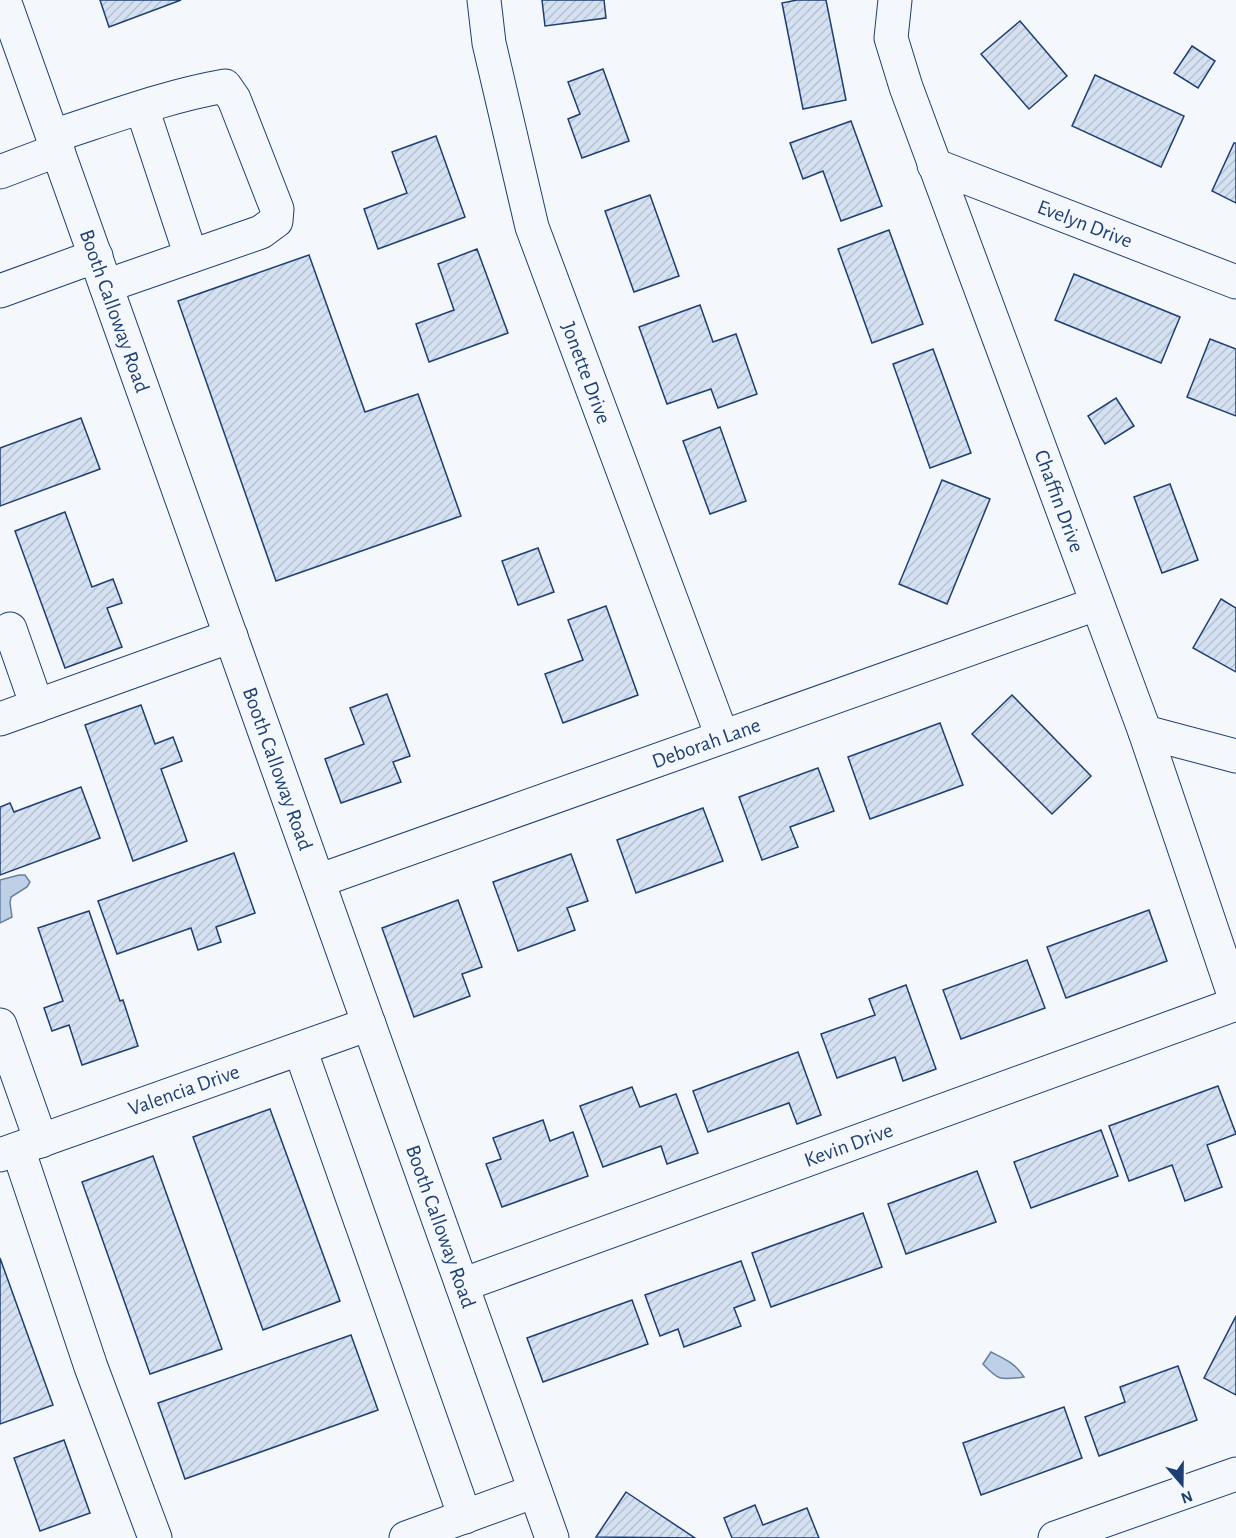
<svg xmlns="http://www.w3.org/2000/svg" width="1236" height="1538" viewBox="0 0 1236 1538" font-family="'Alegreya Sans',sans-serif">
<defs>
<pattern id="building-hatch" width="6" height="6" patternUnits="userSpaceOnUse" patternTransform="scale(1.5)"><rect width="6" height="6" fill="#d5e0f0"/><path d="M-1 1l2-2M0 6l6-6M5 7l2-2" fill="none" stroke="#b6c1d1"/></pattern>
</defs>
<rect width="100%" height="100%" fill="#f4f7fb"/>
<g fill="#bed0e5" stroke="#687fa3" stroke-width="1.5">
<polygon points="19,875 25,875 30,882 27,887 11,897 10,903 12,917 0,923 0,880"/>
<path d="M991,1352C1005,1359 1015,1363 1024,1377C1000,1380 999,1381 983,1364Z"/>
</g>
<g fill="url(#building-hatch)" stroke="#1d3f73" stroke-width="1.5">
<polygon points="100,0 181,0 109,27"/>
<polygon points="542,0 604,0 606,18 545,26"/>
<polygon points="797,0 826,0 846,100 803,109 782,3"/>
<polygon points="1020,21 1067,76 1029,109 981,54"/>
<polygon points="1192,46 1215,61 1198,88 1174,73"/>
<polygon points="603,69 629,141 582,158 568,119 580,114 568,82"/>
<polygon points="1095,75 1184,116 1161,167 1072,126"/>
<polygon points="851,121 882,206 841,221 823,171 803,179 790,143"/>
<polygon points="436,136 465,217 378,249 364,209 407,193 392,152"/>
<polygon points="1234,143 1236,143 1236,203 1212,191"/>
<polygon points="650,195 679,276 634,292 605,211"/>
<polygon points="889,230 923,324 872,343 838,249"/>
<polygon points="477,249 508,333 429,362 416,324 454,310 438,264"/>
<polygon points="309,255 365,412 418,394 461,516 276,581 178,301"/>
<polygon points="1074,274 1180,317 1161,363 1055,320"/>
<polygon points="700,305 713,342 736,334 757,394 718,408 711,389 667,404 639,327"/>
<polygon points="1210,339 1236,349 1236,416 1187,397"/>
<polygon points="933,349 971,453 930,468 893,364"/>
<polygon points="1116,398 1134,426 1105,444 1088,416"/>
<polygon points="81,418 100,469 0,506 0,448"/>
<polygon points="720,427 746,501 710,514 683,441"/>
<polygon points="942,480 990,499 947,604 899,584"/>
<polygon points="1170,484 1198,560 1162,573 1134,497"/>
<polygon points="65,512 92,587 113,579 122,603 107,608 122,647 65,668 15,531"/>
<polygon points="538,548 554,592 518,605 502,561"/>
<polygon points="1221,599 1236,608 1236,672 1193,648"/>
<polygon points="606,606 638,695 563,723 545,674 583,660 568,620"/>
<polygon points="387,694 410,756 393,762 401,782 341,803 325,759 364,744 350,708"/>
<polygon points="1012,695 1091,776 1052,814 972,734"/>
<polygon points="141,705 155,744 173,737 182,761 161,769 187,841 133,861 85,725"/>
<polygon points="940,723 963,785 870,819 848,757"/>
<polygon points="818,768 834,811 790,827 798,847 762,860 739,797"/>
<polygon points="81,787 100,838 0,875 0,807 10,803 14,812"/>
<polygon points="703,808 723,861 636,893 617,840"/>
<polygon points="234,853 255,913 216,927 221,942 198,950 191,928 117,954 98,901"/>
<polygon points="571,854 588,901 567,908 575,930 518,951 493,882"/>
<polygon points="458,900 482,967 462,974 470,996 414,1017 382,928"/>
<polygon points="1149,910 1167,961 1066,998 1047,947"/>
<polygon points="89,911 120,1001 123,1000 138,1046 82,1065 69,1025 52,1031 44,1008 63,1001 38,928"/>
<polygon points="1027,960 1045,1008 961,1039 943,990"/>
<polygon points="906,985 936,1069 903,1081 895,1057 837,1078 821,1034 875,1015 869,999"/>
<polygon points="798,1052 821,1115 797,1124 789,1103 708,1132 693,1091"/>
<polygon points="1218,1086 1236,1134 1207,1145 1222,1187 1185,1201 1172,1165 1129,1181 1109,1126"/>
<polygon points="632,1087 640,1107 676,1094 698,1153 667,1164 661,1146 603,1167 580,1106"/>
<polygon points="270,1109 340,1301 263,1330 193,1137"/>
<polygon points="543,1120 550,1141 573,1132 588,1176 502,1207 486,1164 501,1159 493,1138"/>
<polygon points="1101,1130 1118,1176 1031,1208 1014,1162"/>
<polygon points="153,1156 222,1349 150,1374 82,1182"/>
<polygon points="977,1171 996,1222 906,1254 888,1204"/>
<polygon points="863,1213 882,1267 771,1307 752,1253"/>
<polygon points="0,1258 53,1405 0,1424"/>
<polygon points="741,1261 755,1300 734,1308 741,1326 684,1347 678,1329 660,1336 645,1295"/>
<polygon points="632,1300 648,1344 543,1382 527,1338"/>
<polygon points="1236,1316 1236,1395 1204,1378"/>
<polygon points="351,1335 378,1410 185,1479 158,1403"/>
<polygon points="1178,1366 1197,1420 1099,1456 1085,1417 1125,1402 1120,1387"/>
<polygon points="1064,1407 1082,1458 981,1495 963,1443"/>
<polygon points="64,1440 90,1513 40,1531 14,1458"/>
<polygon points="626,1492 695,1538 596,1537"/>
<polygon points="755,1505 763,1525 807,1508 819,1538 732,1538 724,1518"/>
</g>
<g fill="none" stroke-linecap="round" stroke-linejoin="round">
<g stroke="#1d3f73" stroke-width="35">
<g id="minor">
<path id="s1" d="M4,0L552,1538"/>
<path id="s2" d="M484,0L489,43L532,227L722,736"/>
<path id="s3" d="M895,0L891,38L906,87L1145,732L1236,1001"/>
<polyline points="142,108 191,256"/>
<path d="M53,136C109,118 167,96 225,86L234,99L277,209L276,221L261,232L106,286"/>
<path id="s4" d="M934,165L1236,282"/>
<polyline points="0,172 58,150"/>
<polyline points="0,291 96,256"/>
<polyline points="10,629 37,706"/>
<polyline points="0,719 231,636"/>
<polyline points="1145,732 1236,756"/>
<path id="s5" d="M318,881L1096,604"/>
<polyline points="0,1025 41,1141"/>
<polyline points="300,1049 465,1517"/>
<polyline points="18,1149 91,1367 155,1538"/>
<path id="s6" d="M0,1155L369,1024"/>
<path id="s7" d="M462,1285L1236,1004"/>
<polyline points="406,1538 535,1491"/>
<polyline points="1055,1538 1236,1474"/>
</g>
</g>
<use href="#minor" stroke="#f4f7fb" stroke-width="33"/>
</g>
<g text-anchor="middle" stroke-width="4.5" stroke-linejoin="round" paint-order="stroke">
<g font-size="21" fill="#1d3f73" stroke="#f4f7fb">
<text dy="7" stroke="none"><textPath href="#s4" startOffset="162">Evelyn Drive</textPath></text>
<text dy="7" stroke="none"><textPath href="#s1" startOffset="330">Booth Calloway Road</textPath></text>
<text dy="7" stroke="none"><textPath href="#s2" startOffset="388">Jonette Drive</textPath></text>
<text dy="7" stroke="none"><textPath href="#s3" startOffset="531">Chaffin Drive</textPath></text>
<text dy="7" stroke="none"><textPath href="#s5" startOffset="412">Deborah Lane</textPath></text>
<text dy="7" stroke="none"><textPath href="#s1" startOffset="816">Booth Calloway Road</textPath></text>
<text dy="7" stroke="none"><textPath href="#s6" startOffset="195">Valencia Drive</textPath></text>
<text dy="7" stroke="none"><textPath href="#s7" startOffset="411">Kevin Drive</textPath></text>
<text dy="7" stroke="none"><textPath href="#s1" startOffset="1302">Booth Calloway Road</textPath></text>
</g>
</g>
<g transform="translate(1182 1484) rotate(160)" stroke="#f4f7fb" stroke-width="4.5" paint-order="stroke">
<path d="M0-4.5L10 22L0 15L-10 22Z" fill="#1d3f73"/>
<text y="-9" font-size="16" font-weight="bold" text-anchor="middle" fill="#1d3f73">N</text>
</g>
</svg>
